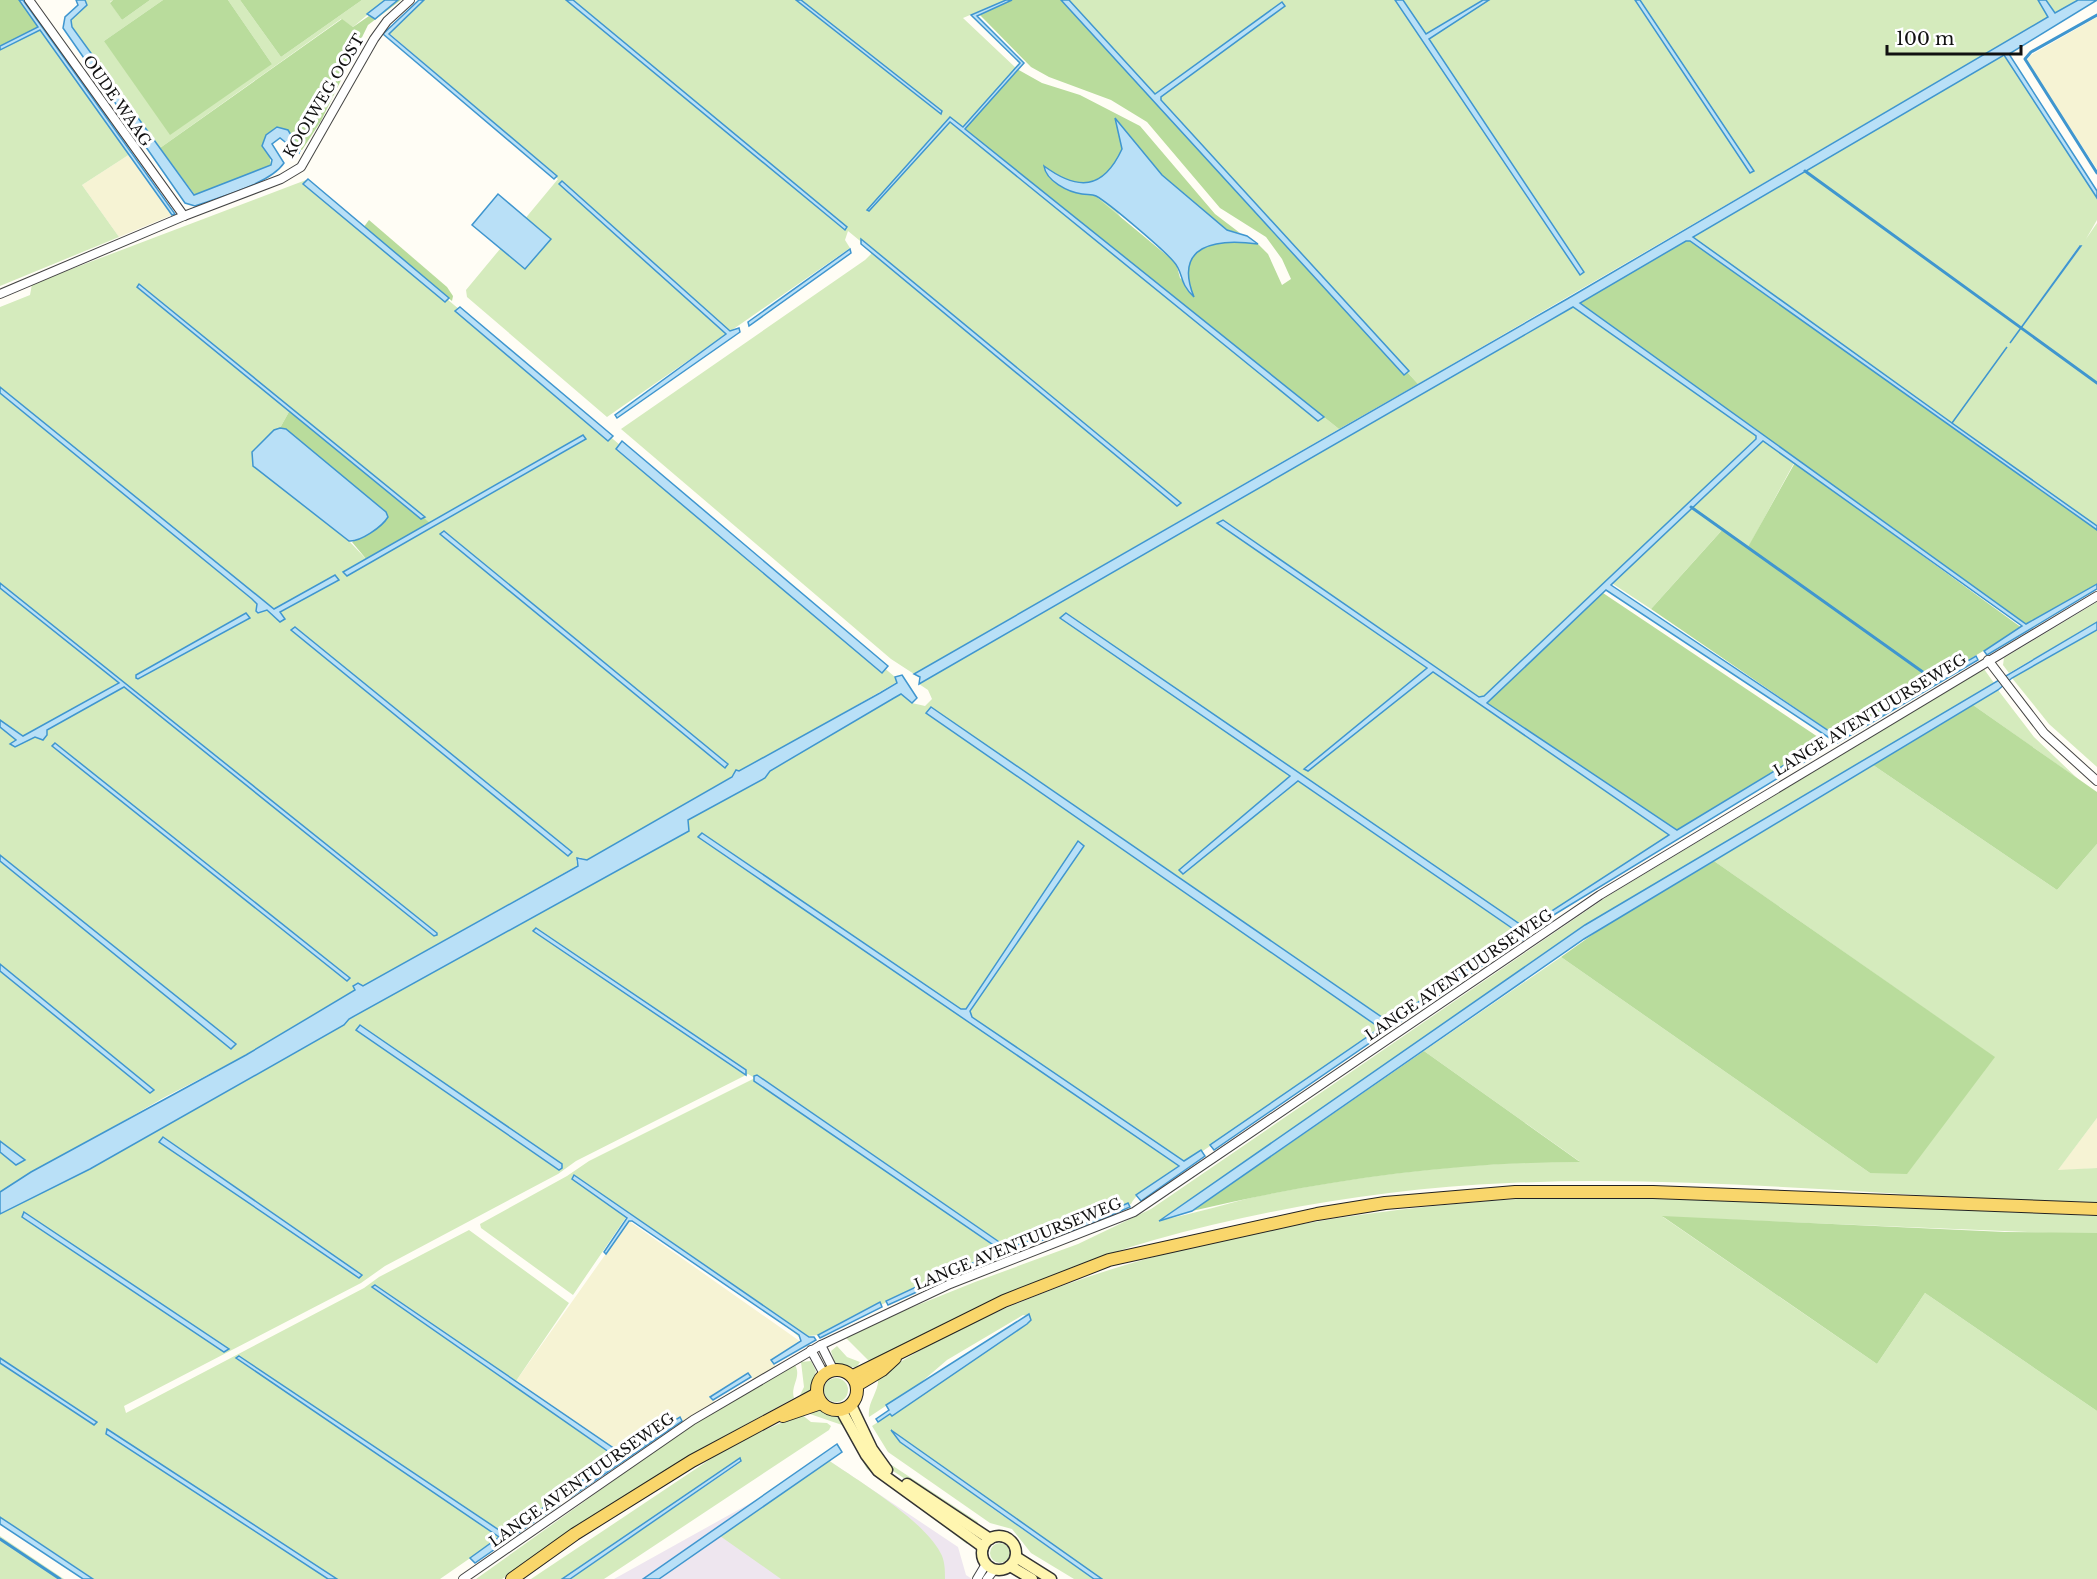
<svg xmlns="http://www.w3.org/2000/svg" width="2097" height="1579" viewBox="0 0 2097 1579" font-family="'Libre Baskerville',serif">
<rect width="100%" height="100%" fill="#fffdf5"/>
<polygon fill="#eee6ef" points="828,1460 958,1547 966,1575 972,1579 614,1579"/>
<g fill="#f6f3d4">
<polygon points="2097,17 2097,169 2026,61 2031,55"/>
<polygon points="130,154 172,215 119,237 82,185"/>
<polygon points="2097,1118 2097,1168 2057,1171"/>
<polygon points="629,1221 801,1342 771,1360 777,1368 754,1382 749,1373 711,1397 717,1404 685,1425 679,1417 621,1453 516,1381"/>
</g>
<g fill="#d5ebbd" fill-rule="evenodd">
<polygon points="85,0 113,0 110,2 122,20 150,0 163,0 104,41 272,64 228,0 240,0 281,57 362,0 385,0 353,27 341,19 160,148 72,27 71,20 87,5"/>
<polygon points="419,0 1005,0 963,18 1017,69 1180,302 1339,429 914,674 891,659 621,429 865,260 871,254 870,249 848,231 845,240 850,248 607,417 467,297 466,290 558,179 388,32"/>
<polygon points="1069,0 2078,0 1418,384"/>
<polygon points="41,28 130,154 82,185 119,237 0,286 0,49"/>
<path d="M2001,56L2006,57L2097,198V220L2086,239L2097,223V528L1691,238ZM2079,246L2081,247L2010,343L2011,341Z"/>
<path d="M306,180L895,677L897,682L587,860L579,857L576,861L578,865L363,986L358,983L354,985L355,990L246,1055L165,1097L0,1192V307L30,295L32,284ZM290,410L431,524L367,560L349,541L274,430L280,428Z"/>
<path d="M1576,305L1794,463L1748,548L1722,530L1651,609L1610,582L1600,591L1677,830C1540,920 1406,1013 1271,1105C1237,1128 1203,1150 1170,1174C1157,1184 1139,1189 1131,1204L1008,1248L757,1075L753,1077L748,1074L576,1161L558,1174L385,1266L361,1283L124,1406L126,1413L364,1288L379,1277L469,1230L569,1303L516,1381L502,1372L620,1454L440,1579H337L107,1429L106,1434L328,1579H94L0,1517V1214L90,1169L344,1025L349,1019L689,831L688,820L765,778L770,771L894,698L901,694L912,703L925,706L932,699L928,690L919,684Z"/>
<polygon points="2097,602 2097,622 2009,673 2003,665 2004,658"/>
<polygon points="2097,630 2097,767 2049,724 2012,678"/>
<path d="M1984,669L1994,683L1585,925L1161,1220C1195,1214 1230,1202 1264,1195C1367,1174 1473,1162 1579,1161L1424,1051L1561,957L1870,1173L1994,1057L1714,861L1873,765L2057,890L2097,844V1118L2058,1170L2097,1168V1202C1901,1199 1705,1174 1509,1183C1389,1188 1269,1208 1154,1240C1053,1268 963,1318 869,1361L843,1335L975,1282L1078,1244L1151,1209L1608,896Z"/>
<polygon points="1998,690 2034,737 2078,779 1973,705"/>
<polygon points="753,1079 996,1245 999,1252 929,1281 929,1284 918,1286 881,1305 880,1302 818,1335 799,1337 769,1311 629,1213 573,1295 481,1228 480,1224 567,1176 589,1161"/>
<path d="M1554,1197L1701,1199L2097,1216V1233H2051L1663,1217L1877,1364L1925,1293L2097,1411V1579H1102L893,1432L992,1508L1094,1579H1074L1031,1553L1012,1529L990,1523L888,1452L872,1426L890,1414L892,1415L1027,1324L1031,1320L1028,1316L1023,1315L947,1360L919,1384L869,1417C867,1401 880,1392 878,1376C1068,1252 1330,1208 1554,1197Z"/>
<polygon points="837,1346 847,1357 860,1362 856,1368 835,1364 831,1351"/>
<polygon points="811,1361 816,1371 810,1392 800,1395 804,1387 801,1362"/>
<path d="M795,1365C802,1377 790,1386 794,1398L699,1450L502,1579H476L694,1423Z"/>
<circle cx="836" cy="1390" r="12"/>
<polygon points="818,1410 832,1414 843,1421 842,1425 810,1414"/>
<polygon points="801,1414 811,1422 827,1423 831,1426 829,1430 604,1579 570,1579 741,1462 740,1458 562,1579 531,1579 733,1444"/>
<polygon points="851,1433 876,1473 968,1541 967,1544 867,1469 848,1435"/>
<polygon points="873,1442 890,1464 978,1522 976,1526 887,1467 872,1443"/>
<path d="M828,1460C859,1481 923,1520 940,1552C945,1560 945,1570 945,1579H781L720,1536Z"/>
<polygon points="0,1536 64,1579 0,1579"/>
<circle cx="1000" cy="1553" r="10"/>
</g>
<g fill="#b9dc9c">
<polygon points="0,0 20,0 41,28 0,49"/>
<polygon points="113,0 150,0 122,20 110,3"/>
<polygon points="163,0 228,0 272,64 170,135 104,41"/>
<polygon points="240,0 362,0 281,57"/>
<polygon points="398,0 401,0 368,25 321,121 302,150 300,150 288,130 266,135 271,165 195,195 160,148 342,19 353,27 369,16 375,19"/>
<path d="M1005,0H1069L1418,384L1339,429L963,130L1017,69L1042,83L1080,95L1140,126L1215,214L1240,233L1227,230L1162,175L1117,120L1122,149C1114,167 1098,188 1075,183C1069,182 1063,178 1057,175L1052,181L1074,192L1094,195L1176,263L1180,278L1189,286C1178,241 1226,239 1258,244L1268,254L1282,285L1291,279L1282,259L1266,237L1220,208L1147,122L1111,100L1049,77L1031,67L977,12Z"/>
<polygon points="369,220 447,287 453,296 452,301 363,228"/>
<polygon points="1691,238 2097,528 2097,584 2026,624 1797,460 1795,463 2022,628 1838,737 1651,609 1723,529 1748,547 1797,459 1576,305"/>
<polygon points="290,410 415,510 431,524 367,560 352,542 385,522 386,512 286,429 280,428"/>
<polygon points="1600,591 1824,741 1677,830 1484,702"/>
<polygon points="1973,705 2097,792 2097,844 2057,890 1873,765"/>
<polygon points="1714,861 1995,1057 1907,1174 1870,1173 1561,957 1606,925"/>
<path d="M1424,1051L1580,1162C1449,1162 1319,1181 1192,1211Z"/>
<polygon points="1662,1216 2005,1232 2097,1233 2097,1411 1925,1293 1877,1364"/>
</g>
<g fill="#b9e0f7" stroke="#3f96cf" stroke-width="1.5">
<polygon points="19,0 23,0 175,214 172,215 40,30 0,50 0,46 38,27"/>
<path d="M76,0H85L87,5L71,20L72,27L194,195L271,165L272,160L262,146L266,135L277,127L288,130L300,150L299,153L280,138L272,144L284,163C270,184 219,197 195,206L185,203L63,28L65,17L78,5Z"/>
<polygon points="385,0 398,0 375,19 367,14"/>
<polygon points="419,0 424,0 389,34 557,176 554,179 383,34"/>
<polygon points="566,0 573,0 847,227 845,230"/>
<polygon points="796,0 801,0 942,111 941,114"/>
<polygon points="1006,0 1012,0 977,16 1024,63 965,129 1324,417 1318,421 950,122 869,211 867,210 950,117 963,127 1020,63 971,15"/>
<polygon points="1061,0 1069,0 1155,94 1282,2 1285,6 1161,97 1161,100 1409,371 1404,375"/>
<polygon points="1395,0 1403,0 1426,34 1483,0 1489,0 1429,39 1584,272 1580,275"/>
<polygon points="1635,0 1640,0 1754,171 1750,173"/>
<polygon points="2038,0 2046,0 2055,13 2078,0 2097,0 2009,54 2097,191 2097,198 2004,55 1693,237 1952,423 2007,347 1952,423 2097,526 2097,530 1690,241 1686,241 1580,303 2026,624 2097,584 2097,589 1987,655 1984,651 2022,626 1763,441 1611,585 1838,737 1976,656 1978,660 1837,743 1606,590 1487,703 1677,830 1819,744 1824,750 1534,927 1533,923 1669,835 1433,672 1308,771 1304,769 1427,668 1217,523 1223,520 1479,697 1484,696 1756,439 1756,436 1573,307 919,684 920,677 914,674 1567,299 2048,17"/>
<path d="M1115,118L1162,175L1227,230L1247,236L1258,244C1216,238 1173,245 1194,297C1178,282 1184,273 1174,262C1164,250 1109,203 1096,196C1092,194 1087,195 1082,194C1068,192 1046,181 1044,166C1078,191 1103,190 1122,149Z"/>
<polygon points="308,179 449,298 445,302 303,184"/>
<polygon points="562,181 730,331 739,328 740,332 617,418 615,415 726,334 559,184"/>
<polygon points="498,194 551,239 525,269 472,225"/>
<polygon points="861,239 1181,503 1177,506 861,244"/>
<polygon points="2080,246 2081,246 2010,343"/>
<polygon points="850,249 851,253 749,326 748,322"/>
<polygon points="139,284 425,517 421,519 137,287"/>
<polygon points="460,307 613,436 608,441 455,311"/>
<polygon points="0,387 274,609 335,575 339,580 280,612 285,619 280,622 267,610 258,613 256,611 257,604 252,599 0,393"/>
<path d="M280,428L286,429L386,512L388,517C382,527 360,542 349,541L253,466L252,452L274,430Z"/>
<polygon points="583,435 586,439 347,576 343,572"/>
<polygon points="622,441 888,666 882,673 616,449"/>
<polygon points="444,531 728,764 725,768 440,534"/>
<polygon points="0,583 437,933 437,935 434,936 124,687 47,730 47,735 43,740 35,737 15,747 10,744 16,740 0,727 0,720 23,736 119,683 0,588"/>
<polygon points="246,613 250,618 138,679 136,678 136,675"/>
<polygon points="1066,613 1524,927 1527,936 1523,940 1519,933 1298,781 1183,874 1179,870 1290,776 1060,618"/>
<polygon points="2097,622 2097,630 2012,678 1998,690 1584,939 1192,1211 1159,1221 1585,925"/>
<polygon points="295,627 572,852 568,856 291,630"/>
<polygon points="902,675 917,698 912,703 901,694 894,698 770,771 765,778 688,820 689,831 349,1019 344,1025 90,1169 0,1214 0,1192 31,1172 246,1055 355,990 353,986 358,983 363,986 578,866 577,858 587,860 732,777 736,770 739,771 880,693 897,683 895,677"/>
<polygon points="931,707 1389,1022 1508,941 1511,946 1214,1150 1210,1145 1380,1028 926,713"/>
<polygon points="55,743 350,978 347,981 52,746"/>
<polygon points="702,833 961,1009 966,1009 1078,841 1084,846 970,1011 972,1017 1184,1161 1201,1150 1205,1156 1141,1201 1136,1195 1179,1166 698,837"/>
<polygon points="0,855 236,1044 231,1049 0,861"/>
<polygon points="536,928 746,1070 746,1075 533,931"/>
<polygon points="0,964 154,1090 150,1093 0,971"/>
<polygon points="360,1025 562,1164 562,1168 559,1170 356,1030"/>
<polygon points="757,1075 1008,1248 1086,1222 1128,1203 1130,1207 1087,1226 1030,1244 929,1285 929,1281 999,1252 999,1249 754,1081 754,1076"/>
<polygon points="163,1137 362,1275 359,1278 159,1142"/>
<polygon points="0,1141 25,1160 16,1165 0,1152"/>
<polygon points="574,1175 809,1337 814,1337 816,1340 774,1364 771,1360 801,1341 799,1335 632,1221 629,1221 606,1254 604,1252 627,1218 572,1179"/>
<polygon points="24,1212 229,1349 224,1352 22,1217"/>
<polygon points="375,1285 621,1453 680,1417 682,1421 571,1497 567,1491 616,1457 372,1287"/>
<polygon points="918,1286 919,1291 888,1305 886,1301"/>
<polygon points="880,1302 882,1307 820,1338 818,1335"/>
<polygon points="1029,1314 1031,1320 1027,1324 892,1416 890,1414 878,1422 876,1419 889,1410 886,1405"/>
<polygon points="239,1356 505,1534 557,1498 560,1504 475,1563 470,1558 499,1537 236,1358"/>
<polygon points="0,1358 97,1422 94,1425 0,1363"/>
<polygon points="748,1373 751,1377 713,1400 710,1397"/>
<polygon points="107,1429 337,1579 328,1579 106,1434"/>
<polygon points="891,1430 1102,1579 1094,1579 900,1442"/>
<polygon points="837,1444 842,1452 659,1579 643,1579"/>
<polygon points="740,1458 741,1461 570,1579 562,1579"/>
<polygon points="0,1517 93,1579 83,1579 0,1524"/>
</g>
<g fill="none" stroke-linecap="round" stroke-linejoin="round">
<g stroke="#3f96cf" stroke-width="3">
<polyline points="2097,15 2031,52 2025,59 2097,173"/>
<polyline points="1805,171 2097,383"/>
<polyline points="1691,507 1934,680"/>
<polyline points="0,1539 60,1579"/>
</g>
<g stroke="#444" stroke-width="10">
<g id="street">
<polyline points="29,0 184,216"/>
<polyline points="0,294 184,216 281,179 301,167 374,39 387,21 410,0"/>
<polyline points="1988,660 2044,733 2097,781"/>
<polyline points="821,1345 833,1369"/>
<polyline points="811,1350 824,1374"/>
<polyline points="463,1579 693,1420 821,1345 950,1284 1134,1212 1600,895 2097,596"/>
<polyline points="977,1579 986,1564"/>
<polyline points="987,1579 994,1570"/>
</g>
</g>
<g stroke="#333" stroke-width="13">
<g id="secondary">
<polyline points="851,1405 872,1449 887,1470"/>
<polyline points="841,1410 866,1455 878,1471 983,1547"/>
<polyline points="907,1484 990,1539"/>
<circle cx="999" cy="1553" r="17"/>
<polyline points="1016,1557 1051,1579"/>
<polyline points="1010,1566 1032,1579"/>
</g>
</g>
<g stroke="#222" stroke-width="14">
<g id="primary">
<circle cx="837" cy="1390" r="20"/>
<polyline points="853,1376 1004,1301 1109,1260 1317,1214 1385,1203 1515,1192 1653,1192 2097,1209"/>
<polyline points="857,1385 882,1370 895,1358"/>
<polyline points="783,1416 821,1403"/>
<polyline points="512,1579 575,1534 692,1461 817,1394"/>
</g>
</g>
<use href="#street" stroke="#fff" stroke-width="8"/>
<use href="#secondary" stroke="#fff6b0" stroke-width="10"/>
<use href="#primary" stroke="#f9d66b" stroke-width="12"/>
</g>
<g text-anchor="middle" stroke-width="6" stroke-linejoin="round" paint-order="stroke">
<g font-size="15" fill="#111" stroke="#fff">
<text transform="translate(324 96) rotate(-59)" y="5">KOOIWEG OOST</text>
<text transform="translate(117 101) rotate(55)" y="5">OUDE WAAG</text>
<text transform="translate(1870 715) rotate(-31)" y="5">LANGE AVENTUURSEWEG</text>
<text transform="translate(1459 975) rotate(-34)" y="5">LANGE AVENTUURSEWEG</text>
<text transform="translate(1018 1244) rotate(-22)" y="5">LANGE AVENTUURSEWEG</text>
<text transform="translate(582 1480) rotate(-35)" y="5">LANGE AVENTUURSEWEG</text>
</g>
</g>
<path d="M1887 45v9h134v-9" fill="none" stroke="#111111" stroke-width="3"/>
<text x="1896" y="45" font-size="18" fill="#111111" stroke="#ffffff" stroke-width="4.5" paint-order="stroke">100 m</text>
</svg>
